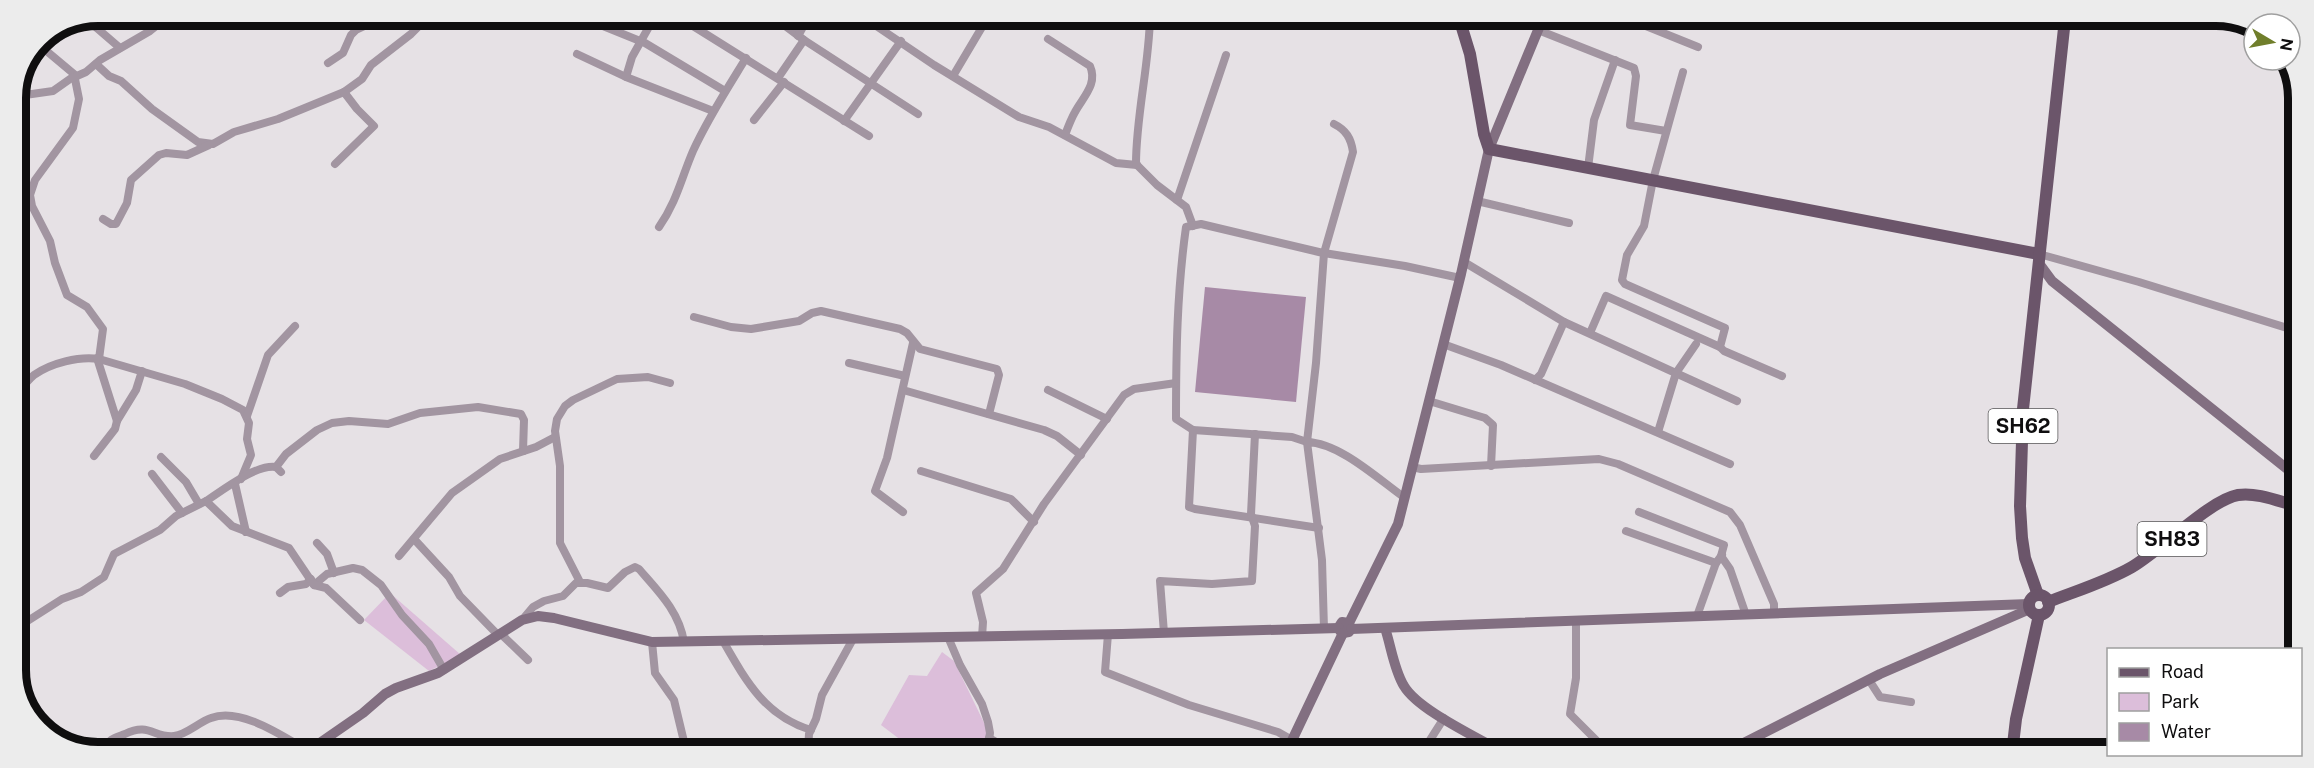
<svg xmlns="http://www.w3.org/2000/svg" width="2314" height="768" viewBox="0 0 2314 768" font-family="'Public Sans',sans-serif">
<rect width="100%" height="100%" fill="#e6e1e5"/>
<g fill="#dcbeda">
<polygon points="390,593 461,655 429,671 364,620"/>
<polygon points="942,652 954,661 989,733 985,751 914,750 881,725 909,675 927,676"/>
</g>
<polygon fill="#a78aa6" points="1205,287 1306,297 1296,402 1195,392"/>
<g fill="none" stroke-linecap="round" stroke-linejoin="round">
<g stroke="#a295a1" stroke-width="8">
<polyline points="594,16 598,24 645,43 725,91"/>
<polyline points="677,16 869,136"/>
<polyline points="772,16 804,40 918,114"/>
<polyline points="863,17 934,65 1019,117 1049,127 1116,163 1137,165"/>
<polyline points="967,17 982,24"/>
<path d="M1150,17C1149,67 1136,115 1136,164L1157,185L1186,207L1193,226"/>
<polyline points="1626,18 1698,47"/>
<polyline points="75,24 78,27 86,23 91,23 120,48"/>
<polyline points="1538,30 1634,68 1636,76 1630,125 1666,131"/>
<polyline points="798,36 809,16"/>
<path d="M1048,39L1090,66C1098,84 1083,97 1075,112C1071,119 1068,127 1065,135"/>
<polyline points="37,43 74,74 79,99 73,128 35,180 30,195 32,206 50,241 55,263 67,295 87,307 103,329 99,359"/>
<polyline points="577,54 626,77 713,111"/>
<polyline points="328,63 343,53 351,35 356,30 386,16"/>
<polyline points="96,64 109,76 121,81 152,109 198,142 213,144 234,132 278,119 344,92 362,79 371,65 411,34 429,16"/>
<polyline points="1683,72 1653,180 1644,226 1627,255 1622,280 1625,284 1725,328 1720,347 1724,351 1782,376"/>
<polyline points="953,76 988,17"/>
<polyline points="626,77 632,57 655,16"/>
<polyline points="778,78 804,40"/>
<polyline points="18,86 25,95"/>
<polyline points="15,104 25,95 53,91 70,79 86,72 100,60 150,31 170,15"/>
<polyline points="754,120 784,82"/>
<polyline points="844,121 901,41"/>
<path d="M1334,124C1346,130 1351,138 1353,152L1324,253L1316,363L1307,442L1292,437L1193,430L1176,419C1176,354 1177,291 1186,227L1201,224L1323,253H1324L1405,266L1460,278"/>
<polyline points="335,164 374,126 357,109 344,92"/>
<polyline points="1588,168 1594,120 1615,60"/>
<polyline points="1177,200 1226,55"/>
<polyline points="1477,201 1569,223"/>
<polyline points="103,219 111,224 116,224 127,203 131,180 159,155 166,153 187,155 209,145"/>
<path d="M659,227C677,201 681,179 693,151C708,118 727,89 746,58"/>
<polyline points="2039,254 2139,282 2297,331"/>
<polyline points="1464,262 1564,322"/>
<polyline points="694,317 731,327 751,329 799,321 812,313 821,311 900,329 907,333 920,349 997,369 999,375 989,414"/>
<polyline points="1590,333 1606,296 1720,347"/>
<polyline points="1443,344 1501,365 1730,464"/>
<polyline points="849,363 905,376"/>
<polyline points="1535,380 1541,374 1564,322 1737,401"/>
<polyline points="903,390 1044,430 1057,436 1081,455"/>
<polyline points="1048,390 1107,419"/>
<path d="M15,396C21,389 27,381 34,375C51,363 79,356 99,359L185,384L222,399L243,410L249,423L247,439L251,455L241,479"/>
<polyline points="1429,401 1485,418 1493,425 1491,466"/>
<polyline points="247,416 268,355 295,326"/>
<polyline points="117,421 136,390 142,371"/>
<polyline points="1193,430 1189,507 1195,509 1319,528"/>
<polyline points="1658,432 1676,373 1696,344"/>
<polyline points="94,456 115,429 117,421 97,358"/>
<polyline points="161,457 186,482 199,504"/>
<polyline points="276,467 286,454 317,430 332,423 349,421 388,424 420,413 478,407 521,414 524,420 523,451"/>
<polyline points="1412,467 1421,469 1599,459 1618,464 1730,512 1740,525 1774,604 1774,613"/>
<polyline points="921,471 1011,499 1034,522"/>
<polyline points="152,474 182,513"/>
<polyline points="235,484 246,532"/>
<path d="M206,501C223,490 256,464 276,467L281,472"/>
<polyline points="903,512 875,491 887,458 913,343"/>
<polyline points="1639,512 1724,545 1721,556 1730,569 1746,615"/>
<polyline points="1626,531 1716,563 1722,555"/>
<polyline points="414,539 449,577 460,596 498,635"/>
<polyline points="317,543 327,554 334,573"/>
<polyline points="399,556 452,493 500,459 536,447 555,437"/>
<polyline points="15,581 25,578"/>
<polyline points="580,582 560,543 560,466 555,431 557,419 565,406 573,400 617,379 648,377 670,383"/>
<polyline points="314,585 327,574 353,568 362,570 381,585 402,615 429,644 444,670"/>
<polyline points="280,593 288,587 306,584 311,579"/>
<polyline points="1697,616 1716,563"/>
<path d="M522,620L533,607L544,601L563,596L576,583H587L608,588L625,572L635,567L639,569C658,591 679,611 684,642"/>
<polyline points="1576,620 1576,678 1570,714 1608,752"/>
<polyline points="15,629 62,599 81,592 104,577 114,554 160,530 176,516 206,501 232,526 289,548 314,585 326,588 360,620"/>
<path d="M1324,629L1322,560L1307,442C1340,443 1378,479 1405,498"/>
<polyline points="1164,633 1160,581 1212,584 1252,581 1255,526 1251,514 1255,434"/>
<polyline points="501,634 528,660"/>
<polyline points="1108,634 1105,672 1189,705 1278,732 1292,740"/>
<polyline points="948,637 960,665 982,704 988,722 990,733 987,751"/>
<polyline points="982,637 983,622 976,593 1003,569 1044,504 1124,395 1134,389 1176,383"/>
<path d="M723,641C746,681 765,716 811,730"/>
<polyline points="652,642 655,673 674,700 686,750"/>
<polyline points="1869,680 1880,697 1911,702"/>
<polyline points="989,738 1012,751"/>
<path d="M104,749C110,738 114,738 125,734C149,722 154,738 174,736C186,735 199,722 211,718C240,707 281,735 305,749"/>
<polyline points="808,750 809,734 816,719 822,695 853,639"/>
<polyline points="1423,751 1444,718"/>
</g>
<g stroke="#826f81" stroke-width="10">
<polyline points="2038,262 2052,281 2296,476"/>
<polyline points="1349,623 1342,622 1340,625 1340,631 1343,633 1349,632 1351,629 1349,623 1398,524 1461,274 1489,149 1543,18"/>
<path d="M1385,628C1391,646 1394,670 1404,686C1418,710 1477,737 1502,752"/>
<polyline points="1351,629 2029,604"/>
<polyline points="311,749 363,713 385,694 396,688 438,673 522,620 538,616 554,618 652,642 1122,634 1339,628"/>
<polyline points="1287,751 1343,633"/>
<polyline points="1726,752 1880,674 2030,609"/>
</g>
<g stroke="#6b556a" stroke-width="12">
<polyline points="1459,18 1470,54 1484,134 1489,149 2039,254"/>
<polyline points="2038,595 2025,558 2022,538 2020,506 2023,409 2065,19"/>
<circle cx="2039" cy="605" r="10"/>
<path d="M2048,602C2076,591 2106,582 2132,567C2161,550 2210,500 2238,495C2256,492 2278,501 2296,506"/>
<polyline points="2012,753 2016,719 2039,615"/>
</g>
</g>
<g text-anchor="middle" stroke-width="4.5" stroke-linejoin="round" paint-order="stroke">
<g fill="#fff" stroke="#575657" stroke-width="1.5">
<rect x="1988.5" y="409" width="69" height="34" rx="4.5"/>
<rect x="2137.5" y="522" width="69" height="34" rx="4.5"/>
</g>
<g font-size="20" font-weight="bold" fill="#0f0e0f">
<text x="2023" y="433">SH62</text>
<text x="2172" y="546">SH83</text>
</g>
</g>
<path d="M0 0H2314V768H0ZM98 26H2216A72 72 0 0 1 2288 98V670A72 72 0 0 1 2216 742H98A72 72 0 0 1 26 670V98A72 72 0 0 1 98 26Z" fill="#ececec" fill-rule="evenodd"/>
<path fill="none" stroke="#0f0e0f" stroke-width="8" d="M98 26H2216A72 72 0 0 1 2288 98V670A72 72 0 0 1 2216 742H98A72 72 0 0 1 26 670V98A72 72 0 0 1 98 26Z"/>
<rect x="2107" y="648" width="195" height="108" fill="#ffffff" stroke="#9f9f9f" stroke-width="1.5"/>
<rect x="2119" y="668" width="30" height="9" fill="#6b556a" stroke="#9f9f9f" stroke-width="1.5"/>
<text x="2161" y="678" font-size="18" fill="#0f0e0f">Road</text>
<rect x="2119" y="693" width="30" height="18" fill="#dcbeda" stroke="#9f9f9f" stroke-width="1.5"/>
<text x="2161" y="708" font-size="18" fill="#0f0e0f">Park</text>
<rect x="2119" y="723" width="30" height="18" fill="#a78aa6" stroke="#9f9f9f" stroke-width="1.5"/>
<text x="2161" y="738" font-size="18" fill="#0f0e0f">Water</text>
<g transform="translate(2272 42) rotate(100)"><circle r="28" fill="#ffffff" stroke="#9f9f9f" stroke-width="1.5"/>
<path d="M0-4.5L10 22L0 15L-10 22Z" fill="#707e2b"/>
<text y="-9" font-size="16" font-weight="bold" text-anchor="middle" fill="#0f0e0f">N</text>
</g>
</svg>
